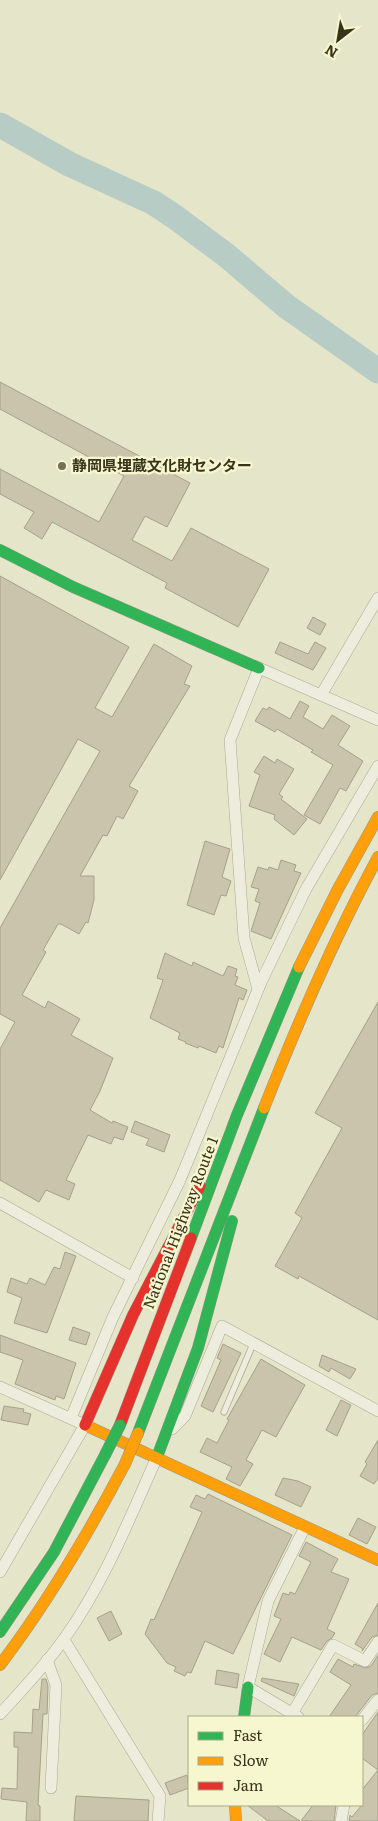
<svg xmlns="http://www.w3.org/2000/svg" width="378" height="1821" viewBox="0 0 378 1821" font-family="Literata,'Noto Sans JP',serif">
<rect width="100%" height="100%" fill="#e5e5ca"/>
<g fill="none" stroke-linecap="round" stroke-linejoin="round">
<polyline stroke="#b6ccc4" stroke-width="25" points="0,125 69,164 154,203 175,217 226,255 286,306 378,371"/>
</g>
<g fill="#c9c4ab" stroke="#a5a18a">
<polygon points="0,382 190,483 167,527 145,516 132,540 172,561 191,528 269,569 238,627 165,588 167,583 52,522 42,539 24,528 34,512 0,494 0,469 99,522 124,476 0,409"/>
<polygon points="0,576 129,647 95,708 112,717 154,644 192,666 184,684 190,686 129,786 138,791 123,819 117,816 107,836 103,835 80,876 94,876 94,900 88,923 86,922 79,934 61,924 58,924 43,950 46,952 22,995 45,1008 48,1001 80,1019 71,1035 113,1058 100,1091 90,1110 112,1123 113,1121 128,1127 123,1140 114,1137 111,1144 88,1135 66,1180 75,1184 69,1200 46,1190 39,1202 0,1180 0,1049 15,1022 0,1014 0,928 100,751 78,739 0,880"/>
<polygon points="313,617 326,624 320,635 307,628"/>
<polygon points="280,642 308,654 315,642 326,648 313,670 275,653"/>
<polygon points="300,701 309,706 303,717 323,729 332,715 350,726 338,745 363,761 346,791 340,788 320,824 304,815 333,765 311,752 313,750 277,729 275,732 255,721 263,708 267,710 269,707 290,719"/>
<polygon points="264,756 275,763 277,759 294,769 279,794 283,797 281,799 307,819 294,835 274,819 275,815 249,806 260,775 254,772"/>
<polygon points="205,841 230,849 222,877 231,881 226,896 221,895 214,915 187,905"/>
<polygon points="281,860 296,865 294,871 301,873 271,939 251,931 260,903 255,901 259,889 251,887 258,867 268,870 269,867 278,870"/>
<polygon points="165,953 192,966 193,962 223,976 228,966 237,969 235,976 238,977 235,985 247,990 243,1000 239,998 223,1048 219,1046 216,1053 199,1046 198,1048 185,1043 186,1042 178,1039 180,1033 150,1018 163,980 157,978"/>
<polygon points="378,1002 378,1320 299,1276 298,1279 275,1266 302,1218 295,1213 342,1128 315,1113"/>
<polygon points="135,1121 170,1135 164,1152 146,1145 149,1139 131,1132"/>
<polygon points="65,1252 76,1256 47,1333 14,1323 22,1298 7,1292 11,1278 27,1284 30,1278 45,1285 54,1267 60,1269"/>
<polygon points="73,1327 90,1333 86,1345 69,1340"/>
<polygon points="0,1335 76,1363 64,1399 56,1396 55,1400 15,1384 23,1360 0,1352"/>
<polygon points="223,1344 241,1353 213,1412 201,1406 221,1360 217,1358"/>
<polygon points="322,1355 356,1369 350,1379 331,1368 329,1372 319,1366"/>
<polygon points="261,1359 305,1385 276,1437 262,1430 246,1460 253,1464 240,1486 226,1479 232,1467 200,1452 207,1438 217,1443 229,1420 227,1419"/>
<polygon points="341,1400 351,1405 337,1436 326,1430"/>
<polygon points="4,1406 24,1409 23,1412 31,1414 28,1425 1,1420"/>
<polygon points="378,1440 378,1478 374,1484 360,1476 367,1464 365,1462"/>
<polygon points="283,1478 298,1481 311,1487 301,1507 275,1495"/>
<polygon points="208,1494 292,1535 233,1654 205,1641 191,1673 187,1672 185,1676 174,1671 176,1667 167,1663 145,1634 151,1619 154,1620 202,1512 190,1507 196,1495 205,1499"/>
<polygon points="358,1518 376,1527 367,1544 349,1535"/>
<polygon points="306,1542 338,1559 331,1572 349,1579 327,1629 335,1633 332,1638 327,1641 321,1650 292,1637 280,1662 264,1654 281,1619 274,1616 283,1593 289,1595 290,1592 295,1594 311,1562 299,1556"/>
<polygon points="378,1603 378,1635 372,1637 362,1651 363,1649 355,1644"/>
<polygon points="111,1611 122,1634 109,1641 97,1618"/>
<polygon points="378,1655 378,1693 372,1695 355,1717 329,1717 351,1685 330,1672 338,1659 353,1667 354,1664 366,1668 371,1666"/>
<polygon points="217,1670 239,1674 237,1688 215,1684"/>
<polygon points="262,1678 299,1684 294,1696 261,1681"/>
<polygon points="42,1679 46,1679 48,1686 47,1714 43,1714 38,1805 40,1806 40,1821 26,1821 27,1802 1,1799 2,1788 17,1789 18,1747 14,1747 14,1732 32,1733 33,1709 39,1710"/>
<polygon points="378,1712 378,1821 349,1821 350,1815 352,1817 362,1805 362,1790 378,1770 362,1758 362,1735"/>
<polygon points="187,1775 189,1788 170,1795 165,1783"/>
<polygon points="76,1796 149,1800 148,1821 74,1821"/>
<polygon points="247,1805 275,1805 300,1821 268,1821"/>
<polygon points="313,1805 336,1805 334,1821 301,1821"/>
</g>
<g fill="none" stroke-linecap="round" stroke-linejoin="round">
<g stroke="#aaa894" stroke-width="7">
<polyline id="lane" points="224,1412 253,1344"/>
</g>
<g stroke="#aaa894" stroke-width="12">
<g id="street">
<polyline points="321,695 378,598"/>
<polyline points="258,989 244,938 230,740 259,668 378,720"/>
<polyline points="0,1203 133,1278"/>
<polyline points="0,1387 85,1425 0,1572"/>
<polyline points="71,1418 113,1317 180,1180 262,980 306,889 378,766"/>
<polyline points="172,1429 185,1416 222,1326 378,1411"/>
<polyline points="64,1640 160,1796 158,1821"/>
<polyline points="47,1660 56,1685 51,1788"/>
<polyline points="293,1712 333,1645 365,1661 378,1642"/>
<path d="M0,1714C22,1690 45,1666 64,1639C104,1583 129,1520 157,1457"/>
<polyline points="298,1717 248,1687 268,1601 305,1527"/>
<polyline points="362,1720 378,1700"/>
<polyline points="341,1821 344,1805"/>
</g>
</g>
<g stroke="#9a9784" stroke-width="12">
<g id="fast">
<polyline points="0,550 73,587 259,668"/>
<polyline points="191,1238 237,1115 299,967"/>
<polyline points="138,1433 264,1108"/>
<polyline points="157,1457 198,1348 232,1221"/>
<polyline points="0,1632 54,1552 105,1455"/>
<polyline points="244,1717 248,1687"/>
</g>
</g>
<g stroke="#9a9784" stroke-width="12">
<g id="slow">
<polyline points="299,967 338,889 378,817"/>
<path d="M264,1108C298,1022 334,938 378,857"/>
<polyline points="85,1425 378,1560"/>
<path d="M0,1665C48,1602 88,1534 125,1464"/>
<polyline points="235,1805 236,1821"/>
</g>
</g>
<g stroke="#9a9784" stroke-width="12">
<g id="jam">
<polyline points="85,1425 133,1315 200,1186"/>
<polyline points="120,1425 191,1238"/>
</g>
</g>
<use href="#lane" stroke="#ededdd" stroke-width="5.5"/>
<use href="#street" stroke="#ededdd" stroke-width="11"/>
<use href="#fast" stroke="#30b455" stroke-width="11"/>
<use href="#slow" stroke="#ff9f0a" stroke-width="11"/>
<use href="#jam" stroke="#e5322d" stroke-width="11"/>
<g stroke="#8f8d7a" stroke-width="12" stroke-linecap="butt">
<polyline id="fast-bridge" points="105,1455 120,1425"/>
</g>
<g stroke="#8f8d7a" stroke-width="12" stroke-linecap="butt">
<polyline id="slow-bridge" points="125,1464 138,1433"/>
</g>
<use href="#fast-bridge" stroke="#30b455" stroke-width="11"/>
<use href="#slow-bridge" stroke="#ff9f0a" stroke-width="11"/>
</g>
<circle fill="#757159" stroke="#f6f7cf" stroke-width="2" cx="62" cy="466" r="5"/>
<g text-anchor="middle" stroke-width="4.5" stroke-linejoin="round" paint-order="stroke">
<g font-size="15" font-weight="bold" fill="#39331c" stroke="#f6f7cf" text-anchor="start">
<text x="72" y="471">静岡県埋蔵文化財センター</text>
</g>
<g font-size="15" fill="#39331c" stroke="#f6f7cf">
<text transform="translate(181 1223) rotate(-69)" y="5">National Highway Route 1</text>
</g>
</g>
<rect x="188" y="1716" width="175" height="90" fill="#f6f7cf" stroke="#aaa987"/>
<rect x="198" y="1732" width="25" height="8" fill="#30b455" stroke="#aaa987"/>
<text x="233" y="1741" font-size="15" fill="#39331c">Fast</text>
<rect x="198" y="1757" width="25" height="8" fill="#ff9f0a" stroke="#aaa987"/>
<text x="233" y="1766" font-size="15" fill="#39331c">Slow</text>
<rect x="198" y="1782" width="25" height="8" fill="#e5322d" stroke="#aaa987"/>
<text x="233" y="1791" font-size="15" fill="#39331c">Jam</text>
<g transform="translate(338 40) rotate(211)" stroke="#f6f7cf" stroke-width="4" paint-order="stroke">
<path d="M0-4L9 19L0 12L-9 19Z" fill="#39331c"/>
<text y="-8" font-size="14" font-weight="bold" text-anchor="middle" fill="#39331c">N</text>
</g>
</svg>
